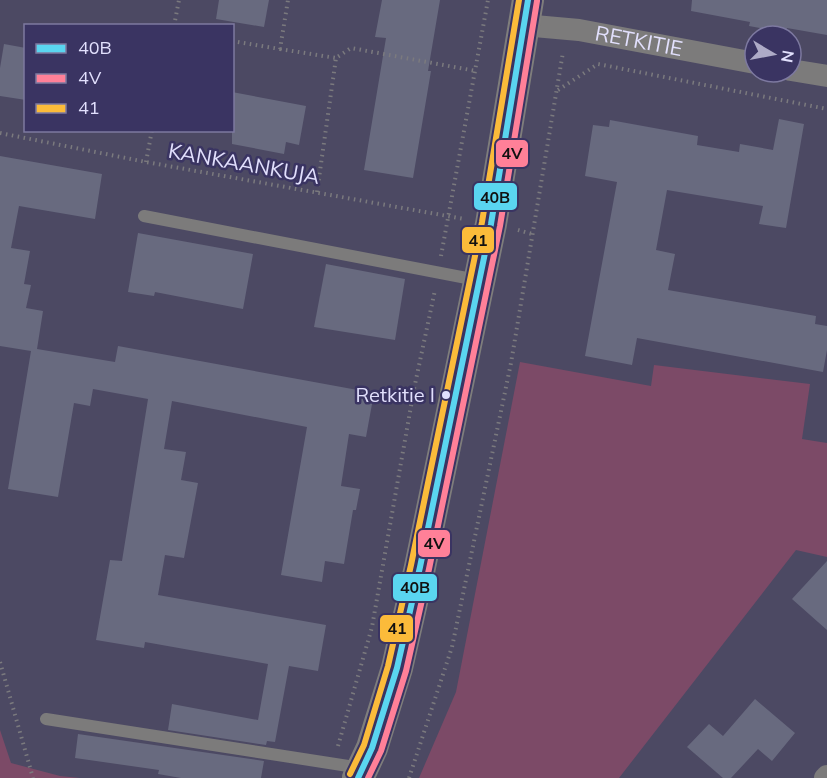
<svg xmlns="http://www.w3.org/2000/svg" width="827" height="778" viewBox="0 0 827 778" font-family="Mulish,sans-serif">
<rect width="100%" height="100%" fill="#4c4963"/>
<g fill="#7c4a67">
<polygon points="520,362 651,386 654,365 810,384 802,439 827,443 827,557 796,550 619,778 419,778 456,692"/>
<polygon points="0,730 11,763 60,776 80,778 0,778"/>
</g>
<g fill="#686a7f">
<polygon points="219,0 269,0 264,27 216,19"/>
<polygon points="382,0 440,0 428,71 431,71 413,178 364,170 386,38 375,37"/>
<polygon points="692,0 827,0 827,35 787,28 786,33 749,26 750,22 691,11"/>
<polygon points="4,44 26,48 26,100 0,96 0,68"/>
<polygon points="232,92 306,106 299,145 286,142 284,154 232,144"/>
<polygon points="779,119 804,124 786,228 759,224 763,206 667,190 656,250 675,254 668,290 816,316 815,324 827,326 827,350 823,372 637,338 632,365 585,356 617,182 585,176 593,125 609,127 610,120 698,136 697,145 739,152 740,144 773,150"/>
<polygon points="0,156 102,174 95,219 19,206 11,248 30,251 24,284 31,285 26,308 43,311 37,349 115,362 118,346 374,393 366,437 349,434 341,486 360,489 356,510 353,510 344,564 325,561 322,582 281,575 307,427 172,401 164,449 186,452 181,480 198,483 184,558 165,555 158,595 326,625 318,671 289,666 275,742 267,741 266,745 168,730 172,704 258,720 268,664 145,642 144,648 96,640 110,560 122,561 148,399 93,389 90,406 74,403 58,497 8,489 31,351 0,346"/>
<polygon points="138,233 253,254 243,309 155,292 154,296 128,292"/>
<polygon points="326,264 405,279 395,340 314,327"/>
<polygon points="827,561 827,630 792,599"/>
<polygon points="755,699 795,733 772,761 758,749 731,778 723,778 687,747 709,724 723,736"/>
<polygon points="78,734 264,761 261,778 181,778 158,774 159,770 75,758"/>
</g>
<g fill="none" stroke-linecap="round" stroke-linejoin="round">
<g stroke="#7b7a7e" stroke-width="4" stroke-dasharray="1.5 4.5" stroke-linecap="butt">
<polyline points="174,26 179,0"/>
<polyline points="232,41 280,49 288,0"/>
<polyline points="280,49 336,58"/>
<polyline points="558,90 598,64 827,109"/>
<polyline points="0,133 146,162 464,219"/>
<polyline points="146,162 152,130"/>
<polyline points="317,192 336,58 351,48 476,71"/>
<polyline points="518,230 532,234"/>
<polyline points="441,256 488,0"/>
<polyline points="0,662 33,778"/>
<polyline points="338,746 372,627 414,389 435,290"/>
<polyline points="409,778 452,647 511,363 563,52"/>
</g>
<g stroke="#7c7b7b" stroke-width="12">
<polyline points="144,216 477,280"/>
<polyline points="46,719 361,768"/>
</g>
<g stroke="#7c7b7b" stroke-width="22">
<path id="s1" d="M523,25L579,30L755,63"/>
<polyline points="791,70 827,76"/>
<polyline points="825,778 827,776"/>
</g>
<polyline stroke="#7f7e7c" stroke-width="32" points="358,778 372,748 397,668 420,567 491,224 528,0"/>
<g stroke="#3a3462" stroke-width="10">
<polyline id="bus-1" points="358,778 372,748 397,668 420,567 491,224 528,0"/>
</g>
<g stroke="#3a3462" stroke-width="10">
<polyline id="bus-2" points="368,778 381,751 406,671 429,569 500,226 537,1"/>
</g>
<g stroke="#3a3462" stroke-width="10">
<polyline id="bus-3" points="350,774 364,745 388,666 411,565 482,222 519,0"/>
</g>
<use href="#bus-1" stroke="#5ad5f0" stroke-width="6"/>
<use href="#bus-2" stroke="#ff8098" stroke-width="6"/>
<use href="#bus-3" stroke="#fbbb3a" stroke-width="6"/>
</g>
<circle fill="#e2e0fd" stroke="#3a3462" stroke-width="2" cx="446" cy="395" r="5"/>
<g text-anchor="middle" stroke-width="5" stroke-linejoin="round" paint-order="stroke">
<g font-size="20" fill="#e2e0fd" stroke="#3a3462" text-anchor="end">
<text x="435" y="402">Retkitie I</text>
</g>
<g font-size="21" fill="#e2e0fd" stroke="#3a3462">
<text dy="7" stroke="none"><textPath href="#s1" startOffset="117">RETKITIE</textPath></text>
<text transform="translate(244 164) rotate(10)" y="7">KANKAANKUJA</text>
</g>
</g>
<g stroke="#3a3462" stroke-width="2">
<rect x="495" y="139" width="34" height="29" rx="6" fill="#ff8098"/>
<rect x="473" y="182" width="45" height="29" rx="6" fill="#5ad5f0"/>
<rect x="461" y="226" width="34" height="28" rx="6" fill="#fbbb3a"/>
<rect x="417" y="529" width="34" height="29" rx="6" fill="#ff8098"/>
<rect x="392" y="573" width="46" height="29" rx="6" fill="#5ad5f0"/>
<rect x="379" y="614" width="35" height="29" rx="6" fill="#fbbb3a"/>
</g>
<g font-size="16" text-anchor="middle" font-weight="bold" fill="#111">
<text x="512" y="159">4V</text>
<text x="495" y="203">40B</text>
<text x="478" y="246">41</text>
<text x="434" y="549">4V</text>
<text x="415" y="593">40B</text>
<text x="397" y="634">41</text>
</g>
<rect x="24" y="24" width="210" height="108" fill="#3a3462" stroke="#7d79a0" stroke-width="1.5"/>
<rect x="36" y="44" width="30" height="9" fill="#5ad5f0" stroke="#7d79a0" stroke-width="1.5"/>
<text x="78" y="54" font-size="18" fill="#e2e0fd">40B</text>
<rect x="36" y="74" width="30" height="9" fill="#ff8098" stroke="#7d79a0" stroke-width="1.5"/>
<text x="78" y="84" font-size="18" fill="#e2e0fd">4V</text>
<rect x="36" y="104" width="30" height="9" fill="#fbbb3a" stroke="#7d79a0" stroke-width="1.5"/>
<text x="78" y="114" font-size="18" fill="#e2e0fd">41</text>
<g transform="translate(773 54) rotate(100)"><circle r="28" fill="#3a3462" stroke="#7d79a0" stroke-width="1.5"/>
<path d="M0-4.5L10 22L0 15L-10 22Z" fill="#aeabc7"/>
<text y="-9" font-size="16" font-weight="bold" text-anchor="middle" fill="#e2e0fd">N</text>
</g>
</svg>
